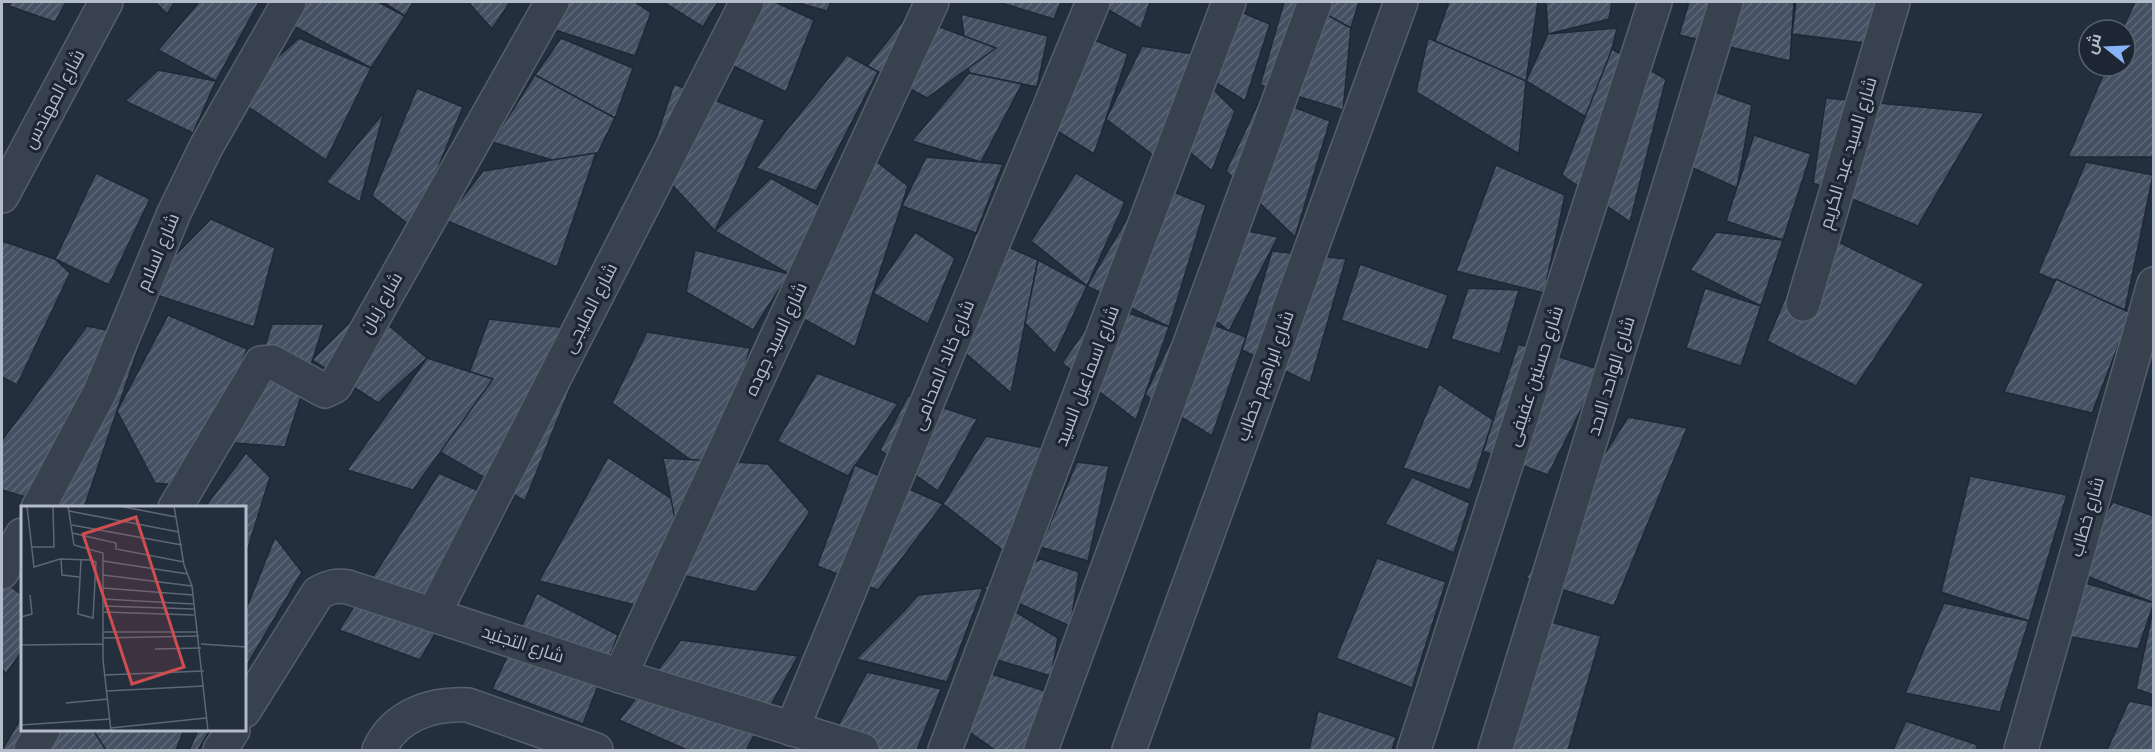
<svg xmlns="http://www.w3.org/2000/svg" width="2155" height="752" viewBox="0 0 2155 752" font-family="'Exo 2',Cairo,sans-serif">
<defs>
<pattern id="building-hatch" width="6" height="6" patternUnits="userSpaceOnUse" patternTransform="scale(1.5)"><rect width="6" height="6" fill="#455162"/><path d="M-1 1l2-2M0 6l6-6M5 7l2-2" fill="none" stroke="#5d6877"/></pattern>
</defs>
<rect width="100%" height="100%" fill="#242f3e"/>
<g fill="url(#building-hatch)" stroke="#1f2835" stroke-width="1.5">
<polygon points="11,2 66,2 55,22 9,6"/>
<polygon points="155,2 175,2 167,14"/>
<polygon points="199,2 259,2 216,81 158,50"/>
<polygon points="298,2 378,2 405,16 371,68 279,18"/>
<polygon points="383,2 413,2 405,16"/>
<polygon points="468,2 510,2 492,29"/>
<polygon points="569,2 635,2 651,13 635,56 555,30"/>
<polygon points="663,2 718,2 703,27"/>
<polygon points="734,2 775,2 814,20 786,92 705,52"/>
<polygon points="795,2 831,2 827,11"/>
<polygon points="998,2 1061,2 1054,19"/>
<polygon points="1095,2 1150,2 1141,29"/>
<polygon points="1284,2 1304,2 1351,28 1343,110 1260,85"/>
<polygon points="1304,2 1359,2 1351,28"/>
<polygon points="1449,2 1538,2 1526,81 1435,41"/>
<polygon points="1546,2 1612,2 1609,19 1548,34"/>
<polygon points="1689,2 1794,2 1790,61 1679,35"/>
<polygon points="1796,2 1879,2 1865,43 1792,34"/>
<polygon points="2135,2 2154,2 2154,157 2068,157 2107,66 2125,66 2125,30 2122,30"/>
<polygon points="1241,12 1270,24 1245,101 1202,74"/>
<polygon points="961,14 1048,36 1037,87 969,73"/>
<polygon points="908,15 996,48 927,98 867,66"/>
<polygon points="1617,28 1594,122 1526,81 1548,34"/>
<polygon points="1068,29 1128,54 1094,154 1027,112"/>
<polygon points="299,38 371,68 326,160 234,97"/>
<polygon points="561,38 633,68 615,118 535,75"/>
<polygon points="1428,38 1526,81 1519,154 1416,92"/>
<polygon points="1142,46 1194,54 1153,155 1106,119"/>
<polygon points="1612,49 1666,79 1630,222 1562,175"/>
<polygon points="847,55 878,72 816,191 756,168"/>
<polygon points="158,70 216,81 193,133 125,101"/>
<polygon points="969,73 1022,84 981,162 912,141"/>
<polygon points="535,75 615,118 589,171 492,142"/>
<polygon points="1687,82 1752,105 1737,188 1662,154"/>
<polygon points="674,84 765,120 715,231 649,160"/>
<polygon points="417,88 463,107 413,228 372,196"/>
<polygon points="1214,90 1235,111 1212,171 1185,148"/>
<polygon points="1262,95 1330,121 1295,237 1226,171"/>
<polygon points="1826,98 1984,113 1918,226 1813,183"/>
<polygon points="384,112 360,202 326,182"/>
<polygon points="1754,135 1811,154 1783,240 1726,221"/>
<polygon points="596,153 557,267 445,220 483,171"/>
<polygon points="926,157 1003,164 976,233 902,206"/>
<polygon points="872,158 908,186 855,347 789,311"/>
<polygon points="2086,162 2153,175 2125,310 2038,273"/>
<polygon points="1496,165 1565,195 1544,293 1456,271"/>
<polygon points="96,173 150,199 109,285 55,259"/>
<polygon points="1076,173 1125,202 1087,286 1031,241"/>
<polygon points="771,178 820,206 789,274 715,231"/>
<polygon points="1149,182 1206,205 1169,327 1087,286"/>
<polygon points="211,219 275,248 254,327 141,290"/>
<polygon points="1216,225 1278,237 1229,331 1190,301"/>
<polygon points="1814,230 1924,284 1856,386 1767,341"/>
<polygon points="915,232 955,258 928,324 873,293"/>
<polygon points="1716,232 1783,240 1761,306 1690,270"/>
<polygon points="976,233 1038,260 1011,393 940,331"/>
<polygon points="2,241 55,259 70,273 17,385 2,377"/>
<polygon points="695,250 789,274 753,330 686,292"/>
<polygon points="1272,251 1346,259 1310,383 1242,350"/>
<polygon points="1038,260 1087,286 1055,354 1025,323"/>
<polygon points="1360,264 1448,295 1428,350 1341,320"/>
<polygon points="2056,279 2131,313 2092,413 2004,392"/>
<polygon points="1468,288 1519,290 1500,354 1451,339"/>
<polygon points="1705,288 1761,306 1741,366 1686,348"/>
<polygon points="1103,304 1169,327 1136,420 1062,363"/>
<polygon points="366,306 427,358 378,403 312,360"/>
<polygon points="1184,314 1246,337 1212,436 1145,395"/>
<polygon points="168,315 247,349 230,394 187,486 155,483 117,411"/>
<polygon points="489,319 593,331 525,501 440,452"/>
<polygon points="272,324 324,324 285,447 234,443"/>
<polygon points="87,326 142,337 84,508 62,508 2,490 2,440"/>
<polygon points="647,332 750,348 713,476 612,403"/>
<polygon points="1518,344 1601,370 1548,475 1483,451"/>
<polygon points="427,358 493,379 413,490 347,470"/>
<polygon points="817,373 898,404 848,476 777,441"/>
<polygon points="1439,384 1493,420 1470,490 1403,468"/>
<polygon points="908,396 977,419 938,491 880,450"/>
<polygon points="1628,417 1687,428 1614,606 1526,578"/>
<polygon points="986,436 1044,448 1005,552 943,504"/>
<polygon points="246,453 270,477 244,561 244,508 204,508"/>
<polygon points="608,457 680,504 651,609 539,581"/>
<polygon points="663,458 768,464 810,512 756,592 686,576"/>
<polygon points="1077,462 1109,466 1088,561 1040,547"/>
<polygon points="855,465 943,504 878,590 817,566"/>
<polygon points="439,473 510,505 420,660 339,630"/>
<polygon points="1970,476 2067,495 2029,621 1941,592"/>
<polygon points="1412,477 1470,503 1454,553 1385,524"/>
<polygon points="2113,502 2154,516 2154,603 2072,570"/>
<polygon points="275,537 302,572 244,670 244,614"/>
<polygon points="1377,558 1446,582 1412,688 1336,658"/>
<polygon points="1041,559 1079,572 1070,626 983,588"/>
<polygon points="2,580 22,595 22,651 6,674 2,669"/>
<polygon points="2085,583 2154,603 2138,649 2055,634"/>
<polygon points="983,588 947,682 856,659 904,611 918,595"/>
<polygon points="537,593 618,635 583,724 492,689"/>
<polygon points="1001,603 1058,638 1051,676 997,660"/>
<polygon points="1944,603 2029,621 2000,712 1905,693"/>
<polygon points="2154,606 2154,695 2136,689"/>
<polygon points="1522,614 1601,636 1568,750 1480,750"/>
<polygon points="681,640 798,656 746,750 687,750 619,720"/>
<polygon points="976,669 1045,691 1035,750 995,750 942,713"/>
<polygon points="867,672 941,689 917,750 825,750"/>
<polygon points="2129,701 2154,706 2154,750 2107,750"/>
<polygon points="1318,711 1396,737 1392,750 1309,750"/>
<polygon points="22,716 22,730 109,730 136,750 2,750"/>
<polygon points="1906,721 1978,745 1976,750 1893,750"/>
<polygon points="93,730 184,730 176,750 106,750"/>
<polygon points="198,730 210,730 198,750 189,750"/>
</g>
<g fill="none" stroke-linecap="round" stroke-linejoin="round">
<g stroke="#565f6c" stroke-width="36">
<g id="minor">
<polyline points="2,196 106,2"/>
<polyline points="1803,304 1893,2"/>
<polyline points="38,508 100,392 174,213 206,147 289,2"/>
<polyline points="175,508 261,363 272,362 325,391 335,386 552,2"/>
<polyline points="2,572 22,535"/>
<polyline points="433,615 747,2"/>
<polyline points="620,676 932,2"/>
<path d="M244,711L318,593C329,587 336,585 348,587L620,676L862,750"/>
<polyline points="792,729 1093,2"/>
<polyline points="31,750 43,730"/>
<polyline points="220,750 233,730"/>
<path d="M379,750C395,715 432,703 468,705L596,750"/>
<polyline points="945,750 1229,2"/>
<polyline points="1041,750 1315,2"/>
<polyline points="1129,750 1401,2"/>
<polyline points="1414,750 1655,2"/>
<polyline points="1495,750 1726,2"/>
<polyline points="2021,750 2154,284"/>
</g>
</g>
<use href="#minor" stroke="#38414e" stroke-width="33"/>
</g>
<g text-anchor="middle" stroke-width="6" stroke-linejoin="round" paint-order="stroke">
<g font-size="18" fill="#b4bcc9" stroke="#1d2633">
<text transform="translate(54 99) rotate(-62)" y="6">شارع المهندس</text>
<text transform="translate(1848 153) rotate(-73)" y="6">شارع السيد عبد الكريم</text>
<text transform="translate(158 252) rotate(-67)" y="6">شارع اسلام</text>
<text transform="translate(381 303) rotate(-60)" y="6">شارع زيان</text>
<text transform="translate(590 308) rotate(-63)" y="6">شارع المليجى</text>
<text transform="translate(776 339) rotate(-65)" y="6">شارع السيد جوده</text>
<text transform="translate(943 365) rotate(-68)" y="6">شارع خالد المحامى</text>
<text transform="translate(1087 376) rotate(-69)" y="6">شارع اسماعيل السيد</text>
<text transform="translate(1265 376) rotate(-70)" y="6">شارع ابراهيم خطاب</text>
<text transform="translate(1535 376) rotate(-72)" y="6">شارع حسنين عفيفى</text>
<text transform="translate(1611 376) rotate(-73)" y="6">شارع الواحد الاحد</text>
<text transform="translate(2087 517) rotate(-74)" y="6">شارع خطاب</text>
<text transform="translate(523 644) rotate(18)" y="6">شارع التجنيد</text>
</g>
</g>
<g transform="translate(21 506)">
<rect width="225" height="225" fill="#242f3e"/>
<path fill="none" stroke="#5e6776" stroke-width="1.5" d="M6,0L13,61L39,53L70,54L75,56L72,112L57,108L60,54M47,0L53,39L82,47V154L90,225M98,0L155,11M153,0L163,59L171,80L187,225M48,5L158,26M51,19L161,39M51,27L95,37V43L163,56M10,41H33L32,0M40,53L41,69L58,71M82,55L167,68M82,69L171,80M82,82L172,89M82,93L172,98M82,100L173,103M82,106L173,109M0,111L11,108L9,89M82,126H177M82,132L178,130M180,138L225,141M0,139L82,138M134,143L180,142M83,169L183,165M86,185L183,180M45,197L87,193M0,219L89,213M90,222L185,212"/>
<path fill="#ce4d50" fill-opacity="0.15" stroke="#ce4d50" stroke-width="3" d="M115,11L163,161L111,178L62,28Z"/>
<rect width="225" height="225" fill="none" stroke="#b4bcc9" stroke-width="3"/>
</g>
<rect width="2155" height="752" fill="none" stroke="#b4bcc9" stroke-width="6"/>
<g transform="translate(2107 48) rotate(288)"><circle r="28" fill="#1d2633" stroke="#59626f" stroke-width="1.5"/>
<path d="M0-4.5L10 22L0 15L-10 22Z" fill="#8ab4f8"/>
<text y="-9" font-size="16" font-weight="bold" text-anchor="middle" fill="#b4bcc9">ش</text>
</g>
</svg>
